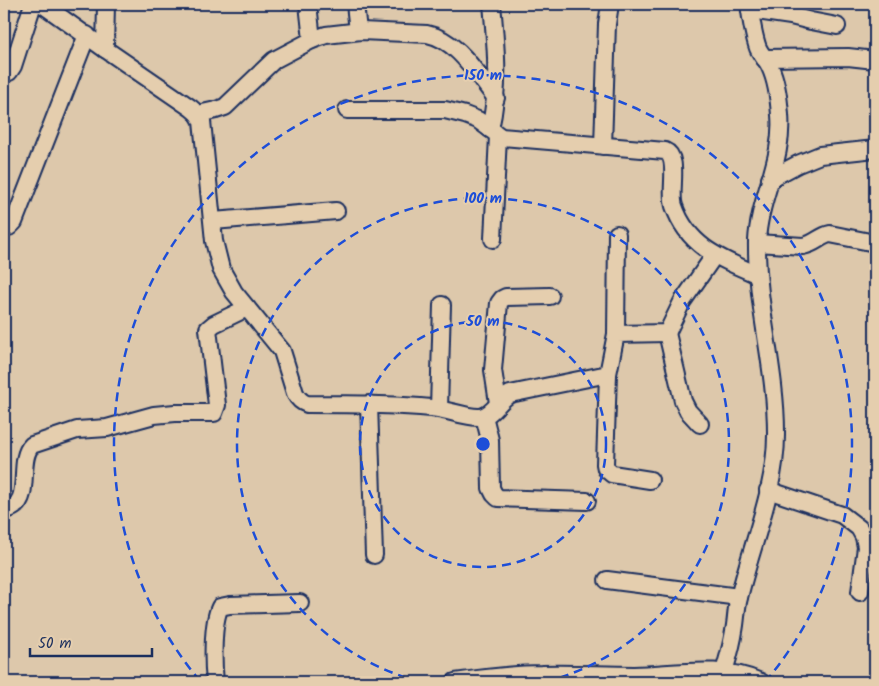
<svg xmlns="http://www.w3.org/2000/svg" width="879" height="686" viewBox="0 0 879 686" font-family="Kalam,sans-serif">
<rect width="100%" height="100%" fill="#ddc8ab"/>
<filter id="ink" filterUnits="userSpaceOnUse"><feTurbulence type="fractalNoise" baseFrequency=".02" numOctaves="2"/><feDisplacementMap in="SourceGraphic" scale="10" xChannelSelector="R" yChannelSelector="G"/><feConvolveMatrix kernelMatrix="1 2 1 2 8 2 1 2 1" color-interpolation-filters="sRGB"/></filter>
<g filter="url(#ink)">
<g fill="none" stroke-linecap="round" stroke-linejoin="round">
<g stroke="#1b2f5e" stroke-width="20">
<g id="minor">
<polyline points="42,4 105,49 106,4"/>
<polyline points="308,4 312,40"/>
<polyline points="355,4 358,31"/>
<polyline points="750,10 791,16 811,21 837,26"/>
<path d="M105,49L191,108L198,114L202,121L214,241L221,269L234,292L282,351L295,393C298,399 301,402 307,404C349,404 390,404 431,408C446,409 467,418 480,417C492,416 499,400 510,394L608,374L616,334L667,333L682,302L714,256"/>
<polyline points="764,58 848,57 875,60"/>
<polyline points="4,74 9,72 13,66 33,4"/>
<path d="M347,110H445L465,115L478,120L501,137L665,151C680,157 669,191 674,206C688,247 721,259 758,275"/>
<path d="M198,114L216,110L225,107L274,60L312,40L326,35L361,31L427,34C458,40 477,75 496,98"/>
<path d="M490,129C500,86 496,47 492,4"/>
<polyline points="603,146 607,24 610,4"/>
<polyline points="770,179 798,164 820,155 875,149"/>
<polyline points="213,221 336,211"/>
<polyline points="4,227 9,227 14,222 87,35"/>
<polyline points="493,239 498,136"/>
<path d="M757,243L803,246C815,244 820,236 830,234L875,243"/>
<polyline points="667,333 683,401 688,411 700,424"/>
<polyline points="616,334 617,234"/>
<polyline points="608,374 605,464 606,469 612,474 650,480"/>
<polyline points="498,403 493,370 499,303 502,299 506,297 550,296"/>
<polyline points="369,404 374,555"/>
<polyline points="439,408 442,305"/>
<polyline points="484,416 490,440 491,488 494,494 498,498 587,501"/>
<polyline points="768,490 842,515 859,528 864,537 866,547 860,592"/>
<path d="M4,510C36,506 15,461 32,445L77,430L107,428L154,415L175,413H214L217,405L208,329L214,324L247,308"/>
<polyline points="607,580 739,597"/>
<path d="M724,672C728,658 732,645 734,631C736,622 736,611 738,602C750,548 777,488 776,432C776,368 756,305 757,241C759,198 784,159 780,115C779,100 777,82 770,67C767,60 761,55 758,48C753,34 751,19 749,4"/>
<path d="M215,682C213,664 212,623 220,607L230,605L300,603"/>
<path d="M455,682C484,678 513,674 542,674C573,673 603,675 634,675C676,674 721,664 761,682"/>
</g>
</g>
<use href="#minor" stroke="#e5ceae" stroke-width="16"/>
</g>
</g>
<g fill="none" stroke="#1d4ed8" stroke-width="2.5" stroke-dasharray="9 6">
<circle cx="483" cy="444" r="123"/>
<path d="M421 682A246 246 0 1 1 545 682"/>
<path d="M200 681A369 369 0 1 1 766 681"/>
</g>
<circle cx="483" cy="444" r="8" fill="#1d4ed8" stroke="#e5ceae" stroke-width="2.5"/>
<g font-size="15" text-anchor="middle" font-weight="bold" fill="#1d4ed8" stroke="#e5ceae" stroke-width="4" stroke-linejoin="round" paint-order="stroke">
<text x="483" y="80">150 m</text>
<text x="483" y="203">100 m</text>
<text x="483" y="326">50 m</text>
</g>
<rect width="879" height="686" fill="none" stroke="#e5ceae" stroke-width="20"/>
<rect x="10" y="10" width="859" height="666" fill="none" stroke="#1b2f5e" stroke-width="2" filter="url(#ink)"/>
<path d="M30 648v8h122v-8" fill="none" stroke="#1b2f5e" stroke-width="2.5"/>
<text x="38" y="648" font-size="15" fill="#1b2f5e" stroke="#e5ceae" stroke-width="4" paint-order="stroke">50 m</text>
</svg>
